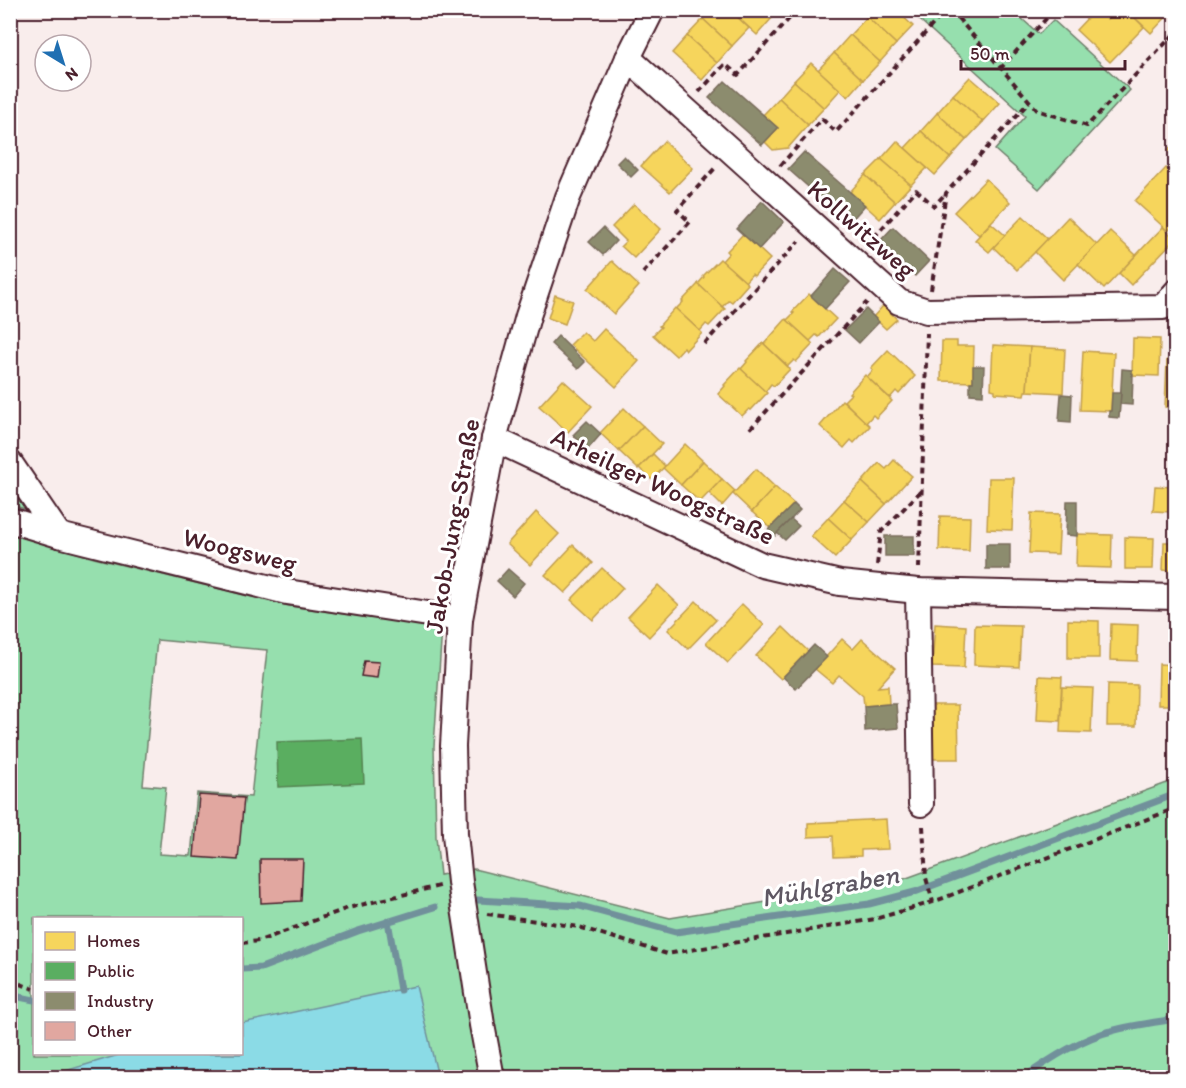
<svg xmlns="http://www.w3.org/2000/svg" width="1186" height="1088" viewBox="0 0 1186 1088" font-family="Itim,sans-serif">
<rect width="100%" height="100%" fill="#f9edec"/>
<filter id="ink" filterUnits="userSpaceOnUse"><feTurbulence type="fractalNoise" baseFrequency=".0167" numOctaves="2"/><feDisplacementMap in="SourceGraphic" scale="12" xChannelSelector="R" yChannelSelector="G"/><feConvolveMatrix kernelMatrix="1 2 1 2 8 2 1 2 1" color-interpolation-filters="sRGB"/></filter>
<g filter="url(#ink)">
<g fill="#96dfae" stroke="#707f6c" stroke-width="1.5" fill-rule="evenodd">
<polygon points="910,11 1013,11 1039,34 1053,20 1130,90 1039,189 995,150 1025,116"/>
<polygon points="11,480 32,511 11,505"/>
<path d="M10,533L94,558L289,606L442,628L434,746L436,837L440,875L474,869L670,918L904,879L1175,780V1077H11ZM157,640L267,650L251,797L197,793L191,856L159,854L166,787L143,785ZM34,918H242V1054H34Z"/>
</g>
<polygon fill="#8bdbe6" stroke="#71909b" stroke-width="1.5" points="416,986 438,1077 45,1077 122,1054 242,1054 242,1023"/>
<g fill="#f6d55c" stroke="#c29e4d" stroke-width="1.5">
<polygon points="710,10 730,10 749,28 732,46 703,19"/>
<polygon points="730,10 763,10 772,18 757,35"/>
<polygon points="763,10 779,10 772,18"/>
<polygon points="873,10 896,10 913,26 896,44 867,17"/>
<polygon points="1095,10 1098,10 1107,19 1115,10 1127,10 1144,27 1110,62 1076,30"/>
<polygon points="1127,10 1173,10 1151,33"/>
<polygon points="867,17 896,44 880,62 850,35"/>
<polygon points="703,19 732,46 717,63 687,36"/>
<polygon points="850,35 880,62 863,80 834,53"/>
<polygon points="687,36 717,63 702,80 672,53"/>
<polygon points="834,53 863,80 848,97 818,70"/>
<polygon points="811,63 840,90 824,108 794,81"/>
<polygon points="970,77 1000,103 983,122 953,95"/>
<polygon points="794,81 824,108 808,125 779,98"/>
<polygon points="953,95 983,122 966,140 937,113"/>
<polygon points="779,98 808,125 788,148 773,150 765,142 778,128 763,115"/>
<polygon points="937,113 966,140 950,158 921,131"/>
<polygon points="921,131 950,158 935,175 905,148"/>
<polygon points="664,141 693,168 670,192 641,166"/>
<polygon points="897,141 927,168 911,185 881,159"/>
<polygon points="1176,142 1176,157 1168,150"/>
<polygon points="881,159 911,185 895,202 865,175"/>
<polygon points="1166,168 1176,177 1176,223 1168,231 1135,201"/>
<polygon points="865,175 895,202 880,219 850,192"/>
<polygon points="986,179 1010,202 979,235 954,212"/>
<polygon points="634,204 661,229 634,258 621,246 626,241 612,227"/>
<polygon points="1023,216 1048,239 1017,270 993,247"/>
<polygon points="1068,217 1097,245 1063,280 1035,252"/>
<polygon points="991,223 1005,235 989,252 975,240"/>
<polygon points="1163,227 1175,239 1131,285 1119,273"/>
<polygon points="1110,231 1136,255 1104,289 1078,264"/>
<polygon points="743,234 770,259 754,276 752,274 745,282 722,261 729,253 727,251"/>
<polygon points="720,259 748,284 732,302 729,300 722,307 698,284 704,277 703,276"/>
<polygon points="612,261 639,286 614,314 587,289"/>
<polygon points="698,284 725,309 709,326 706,324 700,331 676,309 683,302 682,301"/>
<polygon points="809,294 836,319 819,337 816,335 810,341 787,320 794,313 792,312"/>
<polygon points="555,295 573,301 565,324 548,318"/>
<polygon points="883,306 897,319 886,329 873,317"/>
<polygon points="675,308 702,333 686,350 684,347 676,356 653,335 661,327 659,326"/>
<polygon points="786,319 813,344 796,362 794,360 788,366 764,344"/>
<polygon points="604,329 639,361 616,387 570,345 583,332 593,341"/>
<polygon points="1133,338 1160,339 1159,376 1132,375"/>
<polygon points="942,341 957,341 957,346 974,346 973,382 941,381"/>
<polygon points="763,343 790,369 774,386 771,384 765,392 741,369 747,362 746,361"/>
<polygon points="993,345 1030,347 1027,391 1025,391 1024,395 995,393 995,390 991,389"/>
<polygon points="1030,347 1065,349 1063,393 1027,391"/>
<polygon points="888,350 915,376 899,394 896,391 890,398 867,377 873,370 871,368"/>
<polygon points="1083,351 1114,353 1111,411 1080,410"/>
<polygon points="1167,360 1176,361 1176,407 1165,407"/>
<polygon points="740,368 767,393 751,410 749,409 742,416 718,394 725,386 724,385"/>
<polygon points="865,375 892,401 876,418 873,415 866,423 844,401 851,394 849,393"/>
<polygon points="563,380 592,406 568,432 539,406"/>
<polygon points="842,400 870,426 854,443 851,440 844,448 820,426"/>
<polygon points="624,408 643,426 619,451 600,433"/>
<polygon points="643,426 662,444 638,469 619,451"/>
<polygon points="685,444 703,461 681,485 663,468"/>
<polygon points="653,454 665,466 652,480 639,468"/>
<polygon points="894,460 912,476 886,504 862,482 879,463 886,469"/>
<polygon points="703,461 722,479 700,502 681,485"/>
<polygon points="756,469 775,487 752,512 733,494"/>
<polygon points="989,478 1014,478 1012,530 987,529"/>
<polygon points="722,479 735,491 722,506 709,493"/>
<polygon points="862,482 886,504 869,522 844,500"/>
<polygon points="1155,486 1173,487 1171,512 1153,511"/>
<polygon points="775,487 794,504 770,528 752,512"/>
<polygon points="844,500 869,522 852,540 828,518"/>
<polygon points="536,512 559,534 530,565 507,544"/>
<polygon points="1031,513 1060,514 1058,554 1029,553"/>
<polygon points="940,516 970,517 969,551 939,550"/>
<polygon points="828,518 852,540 835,558 811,536"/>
<polygon points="1077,534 1112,535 1111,568 1076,567"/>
<polygon points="1125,537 1154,538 1153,569 1125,569"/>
<polygon points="1164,542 1176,542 1176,571 1163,570"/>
<polygon points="573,545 593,563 565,593 545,575"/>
<polygon points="602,568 623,588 593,620 571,600"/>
<polygon points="658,585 679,605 649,637 628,617"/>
<polygon points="696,601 716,620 688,649 668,630"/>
<polygon points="742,604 764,625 728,663 706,643"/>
<polygon points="1068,620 1099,621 1099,658 1068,658"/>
<polygon points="935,624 966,626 964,668 932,667"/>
<polygon points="1111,624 1138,625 1137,661 1110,660"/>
<polygon points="975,625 1021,626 1019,667 974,665"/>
<polygon points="783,627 808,651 781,679 756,656"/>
<polygon points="842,639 853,649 862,639 895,668 878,687 888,686 889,704 864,706 863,696 839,675 832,683 815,669"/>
<polygon points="1159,664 1176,665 1176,705 1158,705"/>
<polygon points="1039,676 1062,677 1060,721 1037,720"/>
<polygon points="1108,684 1137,685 1136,726 1107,726"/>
<polygon points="1062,687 1093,688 1091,733 1060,732"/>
<polygon points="931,705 958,705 959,759 932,759"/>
<polygon points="886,819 888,849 861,850 861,856 834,857 833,836 808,837 808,823"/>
</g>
<polygon fill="#5aae61" stroke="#558351" stroke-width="1.5" points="362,739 364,783 278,787 277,742"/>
<g fill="#8c8c6e" stroke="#786b5a" stroke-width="1.5">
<polygon points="725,81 778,128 762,145 709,98"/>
<polygon points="804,152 865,205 849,223 788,169"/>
<polygon points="624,156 638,170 631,177 617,163"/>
<polygon points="762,201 784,222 759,249 737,229"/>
<polygon points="893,227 929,261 915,276 879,242"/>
<polygon points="603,228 616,241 603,255 589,242"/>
<polygon points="835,269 850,282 825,309 811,296"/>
<polygon points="866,309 879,322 859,343 845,330"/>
<polygon points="558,336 585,362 578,369 551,344"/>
<polygon points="973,366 984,366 983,395 970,394 970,382 973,382"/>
<polygon points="1122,369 1132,370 1132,375 1133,374 1132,405 1120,404"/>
<polygon points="1112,393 1121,393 1119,418 1109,417 1109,411 1111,411"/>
<polygon points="1061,394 1072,395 1071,422 1059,421"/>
<polygon points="587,421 601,434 588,449 573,435"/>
<polygon points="1067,501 1077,501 1077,536 1066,535"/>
<polygon points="794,504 800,510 775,536 768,530"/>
<polygon points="791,519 799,526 785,540 777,533"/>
<rect x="885" y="536" width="29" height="20"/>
<rect x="986" y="544" width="24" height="25"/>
<polygon points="508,569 524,583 513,596 497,581"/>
<polygon points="814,645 827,657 796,689 783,677"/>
<polygon points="889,704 896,704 898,728 865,731 864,706"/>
</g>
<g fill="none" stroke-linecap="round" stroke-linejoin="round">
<g stroke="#71909b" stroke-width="7">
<polyline points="478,900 580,906 676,932 869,904 915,892 1176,794"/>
<polyline points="388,921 400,990"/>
<polyline points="242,969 261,968 358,931 435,907"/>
<polyline points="10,995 34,1000"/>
<path d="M1023,1078C1051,1058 1082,1038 1115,1030C1135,1025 1156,1022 1176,1019"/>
</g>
</g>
<g fill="#e1a7a0" stroke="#4a1f2b" stroke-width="1.5">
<polygon points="364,661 379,662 377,678 361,676"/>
<polygon points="199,795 244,798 238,860 194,857"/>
<polygon points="260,859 303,859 301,901 261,903"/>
</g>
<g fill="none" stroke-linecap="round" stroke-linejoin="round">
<g stroke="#4a1f2b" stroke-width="28">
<g id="minor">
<polyline points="628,58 899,302 927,311 1163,307 1176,292"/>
<polyline points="494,439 762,565 840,583 918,591 1176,597"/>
<polyline points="10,463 59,535"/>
<polyline points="10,520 59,535 287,592 460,619"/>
<polyline points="918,591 921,804"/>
<polyline points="492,1078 482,1025 460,882 455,834 453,746 460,619 494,439 528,316 568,197 628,58 652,10"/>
</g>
</g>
<g stroke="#4a1f2b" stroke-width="4" stroke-dasharray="6 4.5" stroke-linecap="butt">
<polyline points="951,10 1037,110 1087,126 1176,32"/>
<polyline points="1000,69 1054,10"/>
<polyline points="699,92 725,64 738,75 797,10"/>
<polyline points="780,166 822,119 836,132 946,10"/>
<polyline points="867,245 916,190 934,206 946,193"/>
<polyline points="643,273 690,222 677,210 716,167"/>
<polyline points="931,290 946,193 1029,102"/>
<polyline points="704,344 799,241"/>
<polyline points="750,429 867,302"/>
<polyline points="877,565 881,532 922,490"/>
<polyline points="919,568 927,333"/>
<polyline points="923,826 926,878 933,902"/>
<polyline points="487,914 579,927 667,954 875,919 933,902 1176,808"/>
<polyline points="242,943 259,941 348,908 439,886"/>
<polyline points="10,980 34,989"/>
</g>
<use href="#minor" stroke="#fff" stroke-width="24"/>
</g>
</g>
<g text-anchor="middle" stroke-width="6" stroke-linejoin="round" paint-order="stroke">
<g font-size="26" fill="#4a1f2b" stroke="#fff">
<text transform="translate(862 229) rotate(41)" y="9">Kollwitzweg</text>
<text transform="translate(663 486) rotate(25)" y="9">Arheilger Woogstraße</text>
<text transform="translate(452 526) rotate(-80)" y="9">Jakob-Jung-Straße</text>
<text transform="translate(240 550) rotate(14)" y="9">Woogsweg</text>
</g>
<g font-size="27" font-style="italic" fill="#5e5763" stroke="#fff">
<text transform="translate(830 886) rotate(-10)" y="9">Mühlgraben</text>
</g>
</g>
<rect width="1186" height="1088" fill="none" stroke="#fff" stroke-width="36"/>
<rect x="18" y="18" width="1150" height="1052" fill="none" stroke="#4a1f2b" stroke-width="2" filter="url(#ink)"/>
<rect x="33" y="917" width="210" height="138" fill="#ffffff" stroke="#b7a5aa" stroke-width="1.5"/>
<rect x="45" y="932" width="30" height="18" fill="#f6d55c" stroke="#b7a5aa" stroke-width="1.5"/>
<text x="87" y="947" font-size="18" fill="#4a1f2b">Homes</text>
<rect x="45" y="962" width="30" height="18" fill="#5aae61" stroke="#b7a5aa" stroke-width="1.5"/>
<text x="87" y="977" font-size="18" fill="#4a1f2b">Public</text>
<rect x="45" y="992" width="30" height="18" fill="#8c8c6e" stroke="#b7a5aa" stroke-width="1.5"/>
<text x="87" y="1007" font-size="18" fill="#4a1f2b">Industry</text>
<rect x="45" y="1022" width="30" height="18" fill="#e1a7a0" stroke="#b7a5aa" stroke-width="1.5"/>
<text x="87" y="1037" font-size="18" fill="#4a1f2b">Other</text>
<g transform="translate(63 63) rotate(142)"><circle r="28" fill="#ffffff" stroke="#b7a5aa" stroke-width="1.5"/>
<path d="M0-4.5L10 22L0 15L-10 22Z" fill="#1f6fb2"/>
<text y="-9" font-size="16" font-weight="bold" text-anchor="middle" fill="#4a1f2b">N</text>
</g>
<path d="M961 60v9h164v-9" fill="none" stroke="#4a1f2b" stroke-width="3"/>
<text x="970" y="60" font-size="18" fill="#4a1f2b" stroke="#ffffff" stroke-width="4.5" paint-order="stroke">50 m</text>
</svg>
